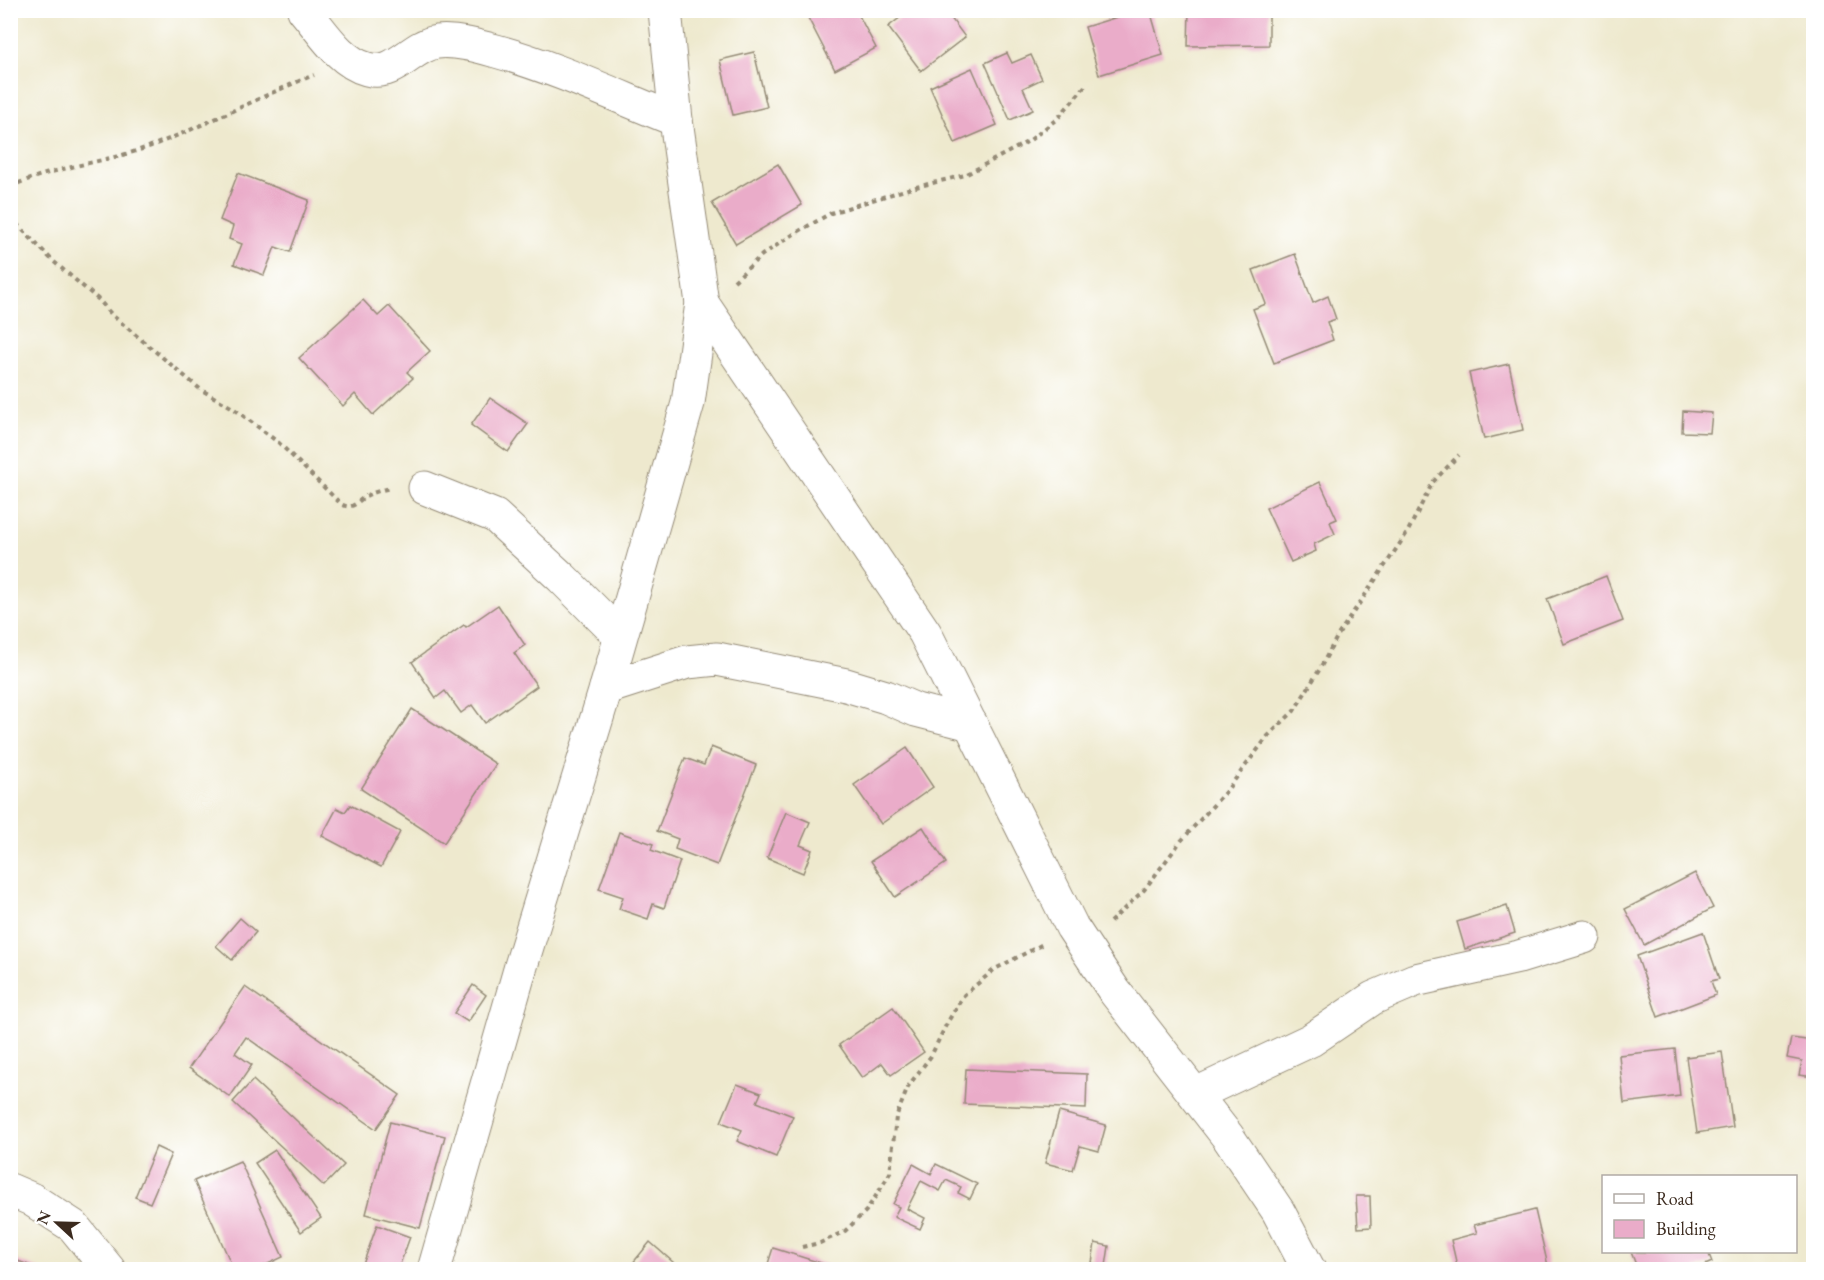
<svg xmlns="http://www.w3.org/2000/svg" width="1824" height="1280" viewBox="0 0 1824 1280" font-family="'EB Garamond',serif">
<rect width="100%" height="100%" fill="#fff"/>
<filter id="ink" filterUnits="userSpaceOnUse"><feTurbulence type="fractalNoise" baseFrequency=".0167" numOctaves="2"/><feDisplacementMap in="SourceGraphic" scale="12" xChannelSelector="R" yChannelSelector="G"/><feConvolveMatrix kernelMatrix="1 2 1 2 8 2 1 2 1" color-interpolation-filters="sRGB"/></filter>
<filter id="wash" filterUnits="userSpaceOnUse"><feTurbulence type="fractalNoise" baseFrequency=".008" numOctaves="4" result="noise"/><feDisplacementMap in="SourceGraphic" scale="24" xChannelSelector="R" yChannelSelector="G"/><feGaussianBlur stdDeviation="1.35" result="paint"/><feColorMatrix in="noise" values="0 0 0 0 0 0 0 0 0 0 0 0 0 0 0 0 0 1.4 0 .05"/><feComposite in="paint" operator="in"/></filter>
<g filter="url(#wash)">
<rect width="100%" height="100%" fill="#eee9ce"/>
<g id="blocks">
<g fill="#eaacc9">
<polygon points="804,10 856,10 876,48 835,70"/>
<polygon points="910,10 945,10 965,37 921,71 888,27"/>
<polygon points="1140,10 1150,10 1163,55 1099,75 1085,27"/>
<polygon points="1189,10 1269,10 1269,45 1188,46"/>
<polygon points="754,52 767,107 733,115 720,60"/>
<polygon points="1007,53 1012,63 1031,55 1042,79 1023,88 1033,110 1010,120 985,63"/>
<polygon points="972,68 997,125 955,143 930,87"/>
<polygon points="778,164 802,205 736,244 712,203"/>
<polygon points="238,173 309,200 290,252 275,247 264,275 234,264 242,244 229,239 233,226 220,220"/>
<polygon points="1295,254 1313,303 1328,296 1336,319 1327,322 1333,340 1274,363 1253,309 1266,304 1253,270"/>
<polygon points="363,300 378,316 389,306 430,351 407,372 413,378 373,415 355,394 343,406 299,358"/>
<polygon points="1509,364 1523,430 1484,439 1469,373"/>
<polygon points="490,398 528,424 508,452 471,425"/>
<polygon points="1683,411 1712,413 1710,433 1682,432"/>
<polygon points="1320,482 1337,519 1330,522 1335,534 1314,544 1316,551 1291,562 1266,508"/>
<polygon points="1606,576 1623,621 1564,644 1547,599"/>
<polygon points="498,605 525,645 514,653 537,686 485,723 472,705 461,713 445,691 436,698 412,662 464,625 466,627"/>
<polygon points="412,709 496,764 444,843 361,789"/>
<polygon points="711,747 756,765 717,865 675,849 678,839 657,831 685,758 704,765"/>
<polygon points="907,748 933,787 881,824 854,785"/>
<polygon points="350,805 400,832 381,867 322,836 337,808 345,812"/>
<polygon points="786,812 810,822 800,845 812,850 803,873 767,858"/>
<polygon points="923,827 946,863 895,897 871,861"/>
<polygon points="619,832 653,844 651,850 680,861 664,908 653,904 648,919 619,909 623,897 599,889"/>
<polygon points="1695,873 1713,908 1644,945 1625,909"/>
<polygon points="1507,906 1515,933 1465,949 1457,922"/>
<polygon points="240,918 256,932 232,960 216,946"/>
<polygon points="1703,932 1719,979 1711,981 1716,995 1658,1017 1637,956"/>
<polygon points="473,985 486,995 468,1022 454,1013"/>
<polygon points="245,987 400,1095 376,1129 246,1037 235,1053 252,1065 230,1097 189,1068"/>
<polygon points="893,1007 924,1052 891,1075 882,1063 862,1078 839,1045"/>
<polygon points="1791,1038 1814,1041 1814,1077 1799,1075 1802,1061 1787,1058"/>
<polygon points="1675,1049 1680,1096 1624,1103 1619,1055"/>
<polygon points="1722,1052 1733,1127 1697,1133 1686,1057"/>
<polygon points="966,1069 1087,1074 1086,1109 964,1104"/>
<polygon points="253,1080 344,1165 324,1186 233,1102"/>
<polygon points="737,1084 761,1093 757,1102 793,1116 776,1157 737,1141 742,1130 721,1122"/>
<polygon points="1059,1112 1106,1125 1099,1151 1080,1146 1073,1170 1045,1163"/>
<polygon points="390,1122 445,1136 420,1228 366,1214"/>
<polygon points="156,1147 171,1154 150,1203 135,1197"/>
<polygon points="275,1150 321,1218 301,1232 255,1163"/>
<polygon points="240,1161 283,1257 255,1270 234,1270 194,1181"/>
<polygon points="913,1164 931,1174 936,1164 977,1184 970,1199 958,1193 961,1187 946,1180 940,1191 921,1181 907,1209 925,1218 920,1229 894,1217 899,1207 893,1204"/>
<polygon points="1356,1196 1370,1196 1371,1227 1358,1228"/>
<polygon points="1535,1210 1549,1270 1458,1270 1451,1240 1477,1233 1474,1225"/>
<polygon points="377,1225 410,1237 398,1270 361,1270"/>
<polygon points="650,1242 682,1270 627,1270"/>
<polygon points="1095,1243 1109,1246 1106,1266 1092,1263"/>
<polygon points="773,1248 840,1269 840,1270 766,1270"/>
<polygon points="1631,1252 1708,1252 1712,1262 1694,1270 1638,1270"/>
<polygon points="10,1258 39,1269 39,1270 10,1270"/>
</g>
</g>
</g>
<g filter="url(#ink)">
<use href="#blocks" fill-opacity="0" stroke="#948a76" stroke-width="1.5"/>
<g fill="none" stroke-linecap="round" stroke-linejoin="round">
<g stroke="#948a76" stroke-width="35">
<g id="minor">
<path d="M304,10C322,31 340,62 367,69C396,77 410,46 437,42C456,40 478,46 496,51C557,68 616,96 676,120"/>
<polyline points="702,303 925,633 1072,927 1115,992 1228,1137 1278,1211 1309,1270"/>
<polyline points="425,488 495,516 562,578 620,636"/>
<polyline points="606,688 687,662 717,659 846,685 886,697 916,710 971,724"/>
<polyline points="1196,1094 1311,1040 1373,998 1415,980 1519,957 1584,937"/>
<polyline points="10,1190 31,1199 73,1226 109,1270"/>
</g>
</g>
<g stroke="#948a76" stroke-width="35">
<polyline id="major" points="434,1270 521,966 606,688 688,403 702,303 676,120 665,10"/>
</g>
<g stroke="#948a76" stroke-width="4" stroke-dasharray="4.5 4.5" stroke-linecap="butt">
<path d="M10,187C55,166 105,163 151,146C206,125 259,97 314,75"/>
<path d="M10,217L53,261L99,300L112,315L200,389L233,408L279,443L341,504C353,511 357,501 366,496C373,492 383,490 390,488"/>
<polyline points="734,281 762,255 794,234 831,213 908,189 965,175 1029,141 1058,118 1086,85"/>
<polyline points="1110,922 1144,890 1181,841 1227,790 1268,736 1294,711 1318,672 1338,635 1407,533 1433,482 1459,455"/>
<polyline points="802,1247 820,1243 845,1231 866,1211 881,1188 890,1173 896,1117 909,1085 931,1056 947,1023 964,995 995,969 1043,944"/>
</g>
<use href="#minor" stroke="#fff" stroke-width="33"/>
<use href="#major" stroke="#fff" stroke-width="33"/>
</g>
</g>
<rect width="1824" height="1280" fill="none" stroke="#fff" stroke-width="36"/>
<rect x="1602" y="1175" width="195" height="78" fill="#ffffff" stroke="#b1aaa5" stroke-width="1.5"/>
<rect x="1614" y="1194" width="30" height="9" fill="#ffffff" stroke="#b1aaa5" stroke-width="1.5"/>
<text x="1656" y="1205" font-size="18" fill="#3b2a1e">Road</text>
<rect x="1614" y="1220" width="30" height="18" fill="#eaacc9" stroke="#b1aaa5" stroke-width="1.5"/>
<text x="1656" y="1235" font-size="18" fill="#3b2a1e">Building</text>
<g transform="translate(57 1223) rotate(292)" stroke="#ffffff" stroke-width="4.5" paint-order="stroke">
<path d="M0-4.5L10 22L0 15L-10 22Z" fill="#3b2a1e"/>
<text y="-9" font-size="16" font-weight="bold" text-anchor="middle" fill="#3b2a1e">N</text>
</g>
</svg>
